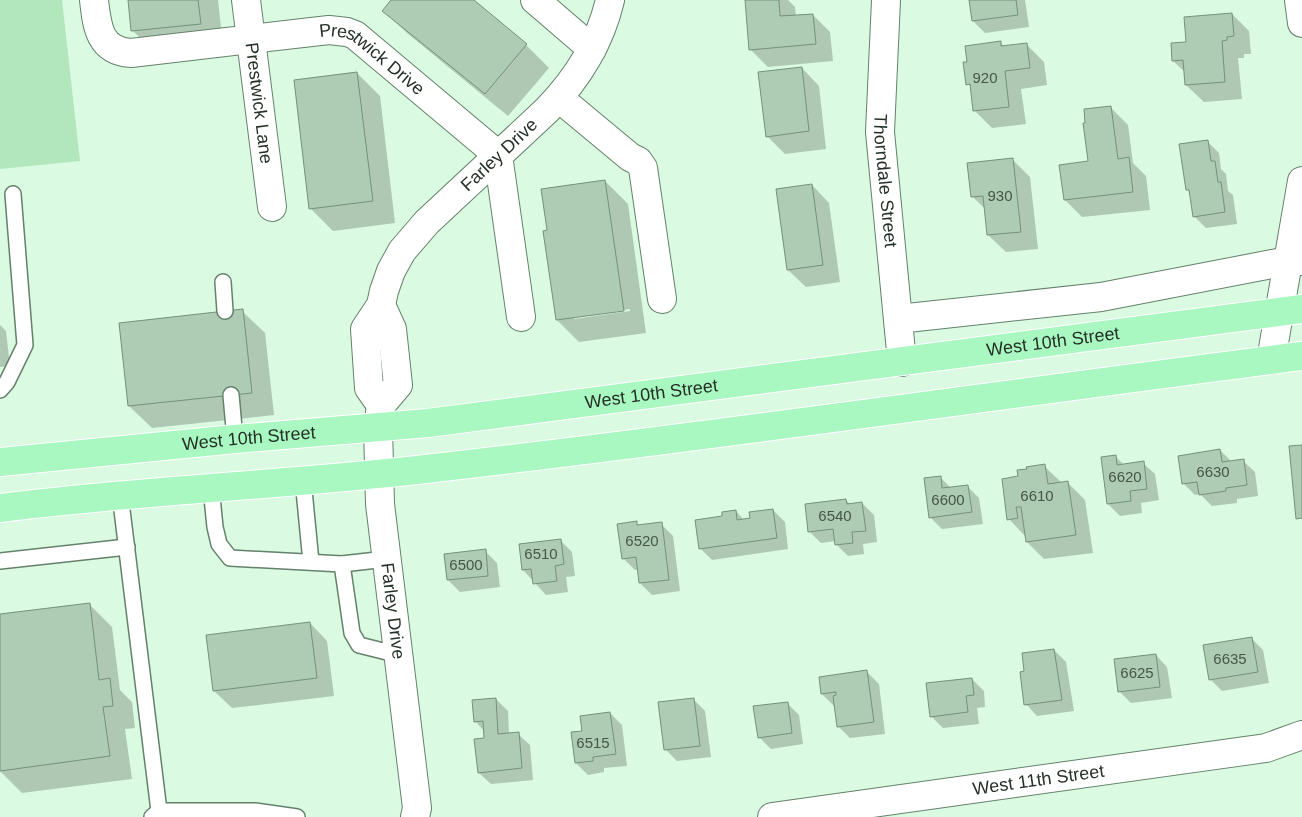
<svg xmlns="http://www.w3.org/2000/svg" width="1302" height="817" viewBox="0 0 1302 817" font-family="Helvetica,sans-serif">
<rect width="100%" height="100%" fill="#dafae1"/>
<polygon fill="#b2e7be" points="0,0 62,0 80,161 0,169"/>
<g fill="#0003" fill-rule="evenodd">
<polygon points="129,0 218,0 223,46 155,53 132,30"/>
<polygon points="393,0 472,0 526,45 549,68 508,116 407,33 384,11"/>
<polygon points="747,0 788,0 795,7 796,16 813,15 830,32 833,61 768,67 750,49"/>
<polygon points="970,0 1025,0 1029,27 985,33 973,21"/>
<polygon points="1232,14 1249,31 1251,54 1244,54 1244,58 1238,58 1242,99 1204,102 1186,85 1185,72 1173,61 1188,43"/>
<polygon points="1000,42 1005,47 1026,44 1044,62 1047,85 1021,89 1026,124 992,128 975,111 972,88 968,84"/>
<polygon points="802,68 819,86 826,149 785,154 767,136"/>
<polygon points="357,73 380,96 395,223 333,231 310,208"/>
<polygon points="1110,107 1128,125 1133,163 1146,176 1150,210 1082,217 1065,200 1089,162"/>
<polygon points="1207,141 1219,153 1221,169 1226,174 1228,191 1233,195 1237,224 1206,228 1194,216 1191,194 1187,189"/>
<polygon points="1013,160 1030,177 1038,249 1006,252 988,235 986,210 972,196"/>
<path d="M605,181L628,204L646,333L579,342L557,320L548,231ZM630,309V311L574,319V317Z"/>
<polygon points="812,185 829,203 840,282 806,287 788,270"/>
<polygon points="242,311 265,333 274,415 152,428 129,406"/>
<polygon points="0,325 6,331 10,366 0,367"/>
<polygon points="1220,450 1232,462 1243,461 1255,472 1258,496 1237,499 1237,503 1212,506 1200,494 1195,495 1183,483"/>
<polygon points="1115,456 1124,465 1143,463 1155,474 1159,500 1141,503 1142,513 1120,516 1108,504"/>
<polygon points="1044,466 1062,483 1068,483 1085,500 1093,553 1044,559 1027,542 1026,537 1009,519 1019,478"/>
<polygon points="940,477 951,488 967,486 979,498 983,524 942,529 930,517"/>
<polygon points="846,500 851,505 862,503 874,515 877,542 863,544 864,554 848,556 836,544 836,541 821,543 809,531"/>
<polygon points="773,510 785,522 788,549 712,560 700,548 724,517 736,511 744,520"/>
<polygon points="636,523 640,526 661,524 673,536 680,591 652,595 640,583 639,570 635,570 623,558"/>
<polygon points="560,540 572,552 575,576 566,577 568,592 546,595 523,570"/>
<polygon points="485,551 497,563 500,587 460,592 448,580"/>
<polygon points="89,604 112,627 120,690 132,702 135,728 125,729 132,779 22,793 0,771 0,615"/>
<polygon points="310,623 327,641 334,696 232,708 214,691"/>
<polygon points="1251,638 1263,650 1269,683 1222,691 1210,679"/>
<polygon points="1054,650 1066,662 1074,711 1037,716 1026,704"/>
<polygon points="1156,655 1167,667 1172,698 1131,703 1119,691"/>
<polygon points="867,672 879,684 885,734 850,738 838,726 834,706 822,694 821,678"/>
<polygon points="972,679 984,691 985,707 977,708 979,724 943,728 931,716"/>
<polygon points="496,699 508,711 509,734 518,734 530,745 533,780 491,784 479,773 486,739 485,732 475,721"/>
<polygon points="693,699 705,711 711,757 677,761 665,749"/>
<polygon points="787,703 799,715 803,744 771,749 759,737"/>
<polygon points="610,713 622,725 627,766 604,768 604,772 588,775 576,763 583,732"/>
</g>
<g fill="#adccb3" stroke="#74917a">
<polygon points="128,0 198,0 201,24 131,31"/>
<polygon points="391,0 474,0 527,44 485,94 382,11"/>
<polygon points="745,0 779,0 780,16 813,14 816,44 749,50"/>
<polygon points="969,0 1016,0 1018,15 972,21"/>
<polygon points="1232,13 1234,36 1227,37 1227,40 1222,41 1225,82 1185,85 1183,60 1172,61 1171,43 1186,42 1184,17"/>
<polygon points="1001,41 1001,46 1027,43 1030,68 1005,71 1009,107 973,111 970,84 966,85 963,62 967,62 965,46"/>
<polygon points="802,67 809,131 766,137 758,72"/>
<polygon points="357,72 373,201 309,209 294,80"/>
<polygon points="1111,106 1118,159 1129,157 1133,192 1064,200 1059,165 1088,161 1083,123 1085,123 1084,109"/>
<polygon points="1208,140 1211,161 1215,161 1218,182 1221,182 1225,212 1193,217 1189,190 1186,190 1179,144"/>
<polygon points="1013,158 1021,232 987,235 983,196 971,197 967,163"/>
<polygon points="605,180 624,311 556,320 543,231 547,230 541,189"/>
<polygon points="812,184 823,265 787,270 776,189"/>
<polygon points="243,309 252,393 128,406 119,323"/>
<polygon points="1302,445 1302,518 1296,519 1289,446"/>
<polygon points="1220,449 1222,462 1244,459 1247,485 1226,488 1226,491 1199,495 1197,482 1182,484 1178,456"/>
<polygon points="1116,455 1117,465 1144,461 1147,489 1130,491 1131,501 1107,504 1101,457"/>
<polygon points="1045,464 1048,484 1068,481 1076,535 1026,542 1021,507 1016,507 1018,518 1007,520 1002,479 1018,476 1017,470 1027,469 1026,467"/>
<polygon points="941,476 942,488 968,485 972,512 929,518 924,478"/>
<polygon points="846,499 847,504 862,502 866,531 852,532 853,543 835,545 833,529 808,532 805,504"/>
<polygon points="773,509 777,538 699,549 695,520 722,516 722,512 736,510 737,520 750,518 749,512"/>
<polygon points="637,521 637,525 662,522 669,580 639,583 636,557 622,559 617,524"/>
<polygon points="561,539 564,564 555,566 557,581 533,584 531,569 522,570 519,544"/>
<polygon points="486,549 488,576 447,580 444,554"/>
<polygon points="90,603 99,680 110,678 113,706 103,707 110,756 0,771 0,614"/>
<polygon points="310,622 317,678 213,691 206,635"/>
<polygon points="1252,637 1258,672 1209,680 1203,645"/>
<polygon points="1054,649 1062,700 1024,705 1020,672 1024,671 1022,653"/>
<polygon points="1156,654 1160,687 1118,692 1114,659"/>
<polygon points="867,670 874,722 837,727 833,696 836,695 836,692 821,694 819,677"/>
<polygon points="972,678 974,695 966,696 968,712 930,717 926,683"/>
<polygon points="496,698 498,734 519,732 522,768 478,773 474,739 484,738 483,721 474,722 472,700"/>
<polygon points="694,698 700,746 664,750 658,702"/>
<polygon points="788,702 792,733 758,738 753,706"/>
<polygon points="610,712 616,754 593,757 593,761 575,763 571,732 582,731 580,716"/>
</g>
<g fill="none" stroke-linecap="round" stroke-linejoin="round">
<g stroke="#64816b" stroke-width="18">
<g id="lane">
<polyline points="223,282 225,311"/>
<polyline points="0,390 7,382 25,345 13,194"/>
<polyline points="231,395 235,439"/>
<polyline points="303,480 311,562"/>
<polyline points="211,487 215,527 219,544 230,558 342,564"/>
<polyline points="120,494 159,811 152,817"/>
<polyline points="386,559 342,564 352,633 359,645 399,655"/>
<polyline points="0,561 127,547"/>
<polyline points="159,811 255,811 297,817"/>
</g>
</g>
<g stroke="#64816b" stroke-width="30">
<g id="street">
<path id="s1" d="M94,0C97,26 99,51 131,53L329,30L347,32L355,35L498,155L521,317"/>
<path id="s2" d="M246,0L272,207"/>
<polyline points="535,0 592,49"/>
<path id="s3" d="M886,0L880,132L902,362"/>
<polyline points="1299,0 1302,23"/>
<polyline points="559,98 630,157 638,161 643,168 662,299"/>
<path id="s4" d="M381,305L392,329L398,385L381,405L378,428L380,504L417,808L415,817"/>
<polyline points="898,319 1101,297 1288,261 1302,261"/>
<polyline points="1271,360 1302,181"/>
<path id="s5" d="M381,405L369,388L365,329L381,305L384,291L391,271L402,251L427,222L547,110C578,78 600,43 610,0"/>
<path id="s6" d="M772,817L1266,748L1302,735"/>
</g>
</g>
<g stroke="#fff" stroke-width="30">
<g id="primary">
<path id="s7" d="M0,462L235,439L428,423L1302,309"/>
<path d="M0,508C142,490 285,485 426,469C719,436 1010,393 1302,356"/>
</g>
</g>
<use href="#lane" stroke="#fff" stroke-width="15"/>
<use href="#street" stroke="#fff" stroke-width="28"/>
<use href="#primary" stroke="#a9f7c1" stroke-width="28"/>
</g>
<g text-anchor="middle" stroke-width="4" stroke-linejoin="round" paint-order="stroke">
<g font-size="15" fill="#465749">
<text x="985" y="83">920</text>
<text x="1000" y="201">930</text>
<text x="1213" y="477">6630</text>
<text x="1125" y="482">6620</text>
<text x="1037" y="501">6610</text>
<text x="948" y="505">6600</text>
<text x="835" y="521">6540</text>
<text x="642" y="546">6520</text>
<text x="541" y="559">6510</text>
<text x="466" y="570">6500</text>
<text x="1230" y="664">6635</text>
<text x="1137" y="678">6625</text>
<text x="593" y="748">6515</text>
</g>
<g font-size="18" fill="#243026" stroke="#fff">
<text dy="6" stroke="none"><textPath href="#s1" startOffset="324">Prestwick Drive</textPath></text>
<text dy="6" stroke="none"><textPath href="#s2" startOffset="104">Prestwick Lane</textPath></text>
<text dy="6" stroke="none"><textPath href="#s5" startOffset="304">Farley Drive</textPath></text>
<text dy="6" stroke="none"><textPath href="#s3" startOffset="181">Thorndale Street</textPath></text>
<text dy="6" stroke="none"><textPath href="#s7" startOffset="1060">West 10th Street</textPath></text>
<text dy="6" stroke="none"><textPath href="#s7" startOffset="655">West 10th Street</textPath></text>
<text dy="6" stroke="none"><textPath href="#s7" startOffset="250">West 10th Street</textPath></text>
<text dy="6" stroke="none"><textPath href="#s4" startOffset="316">Farley Drive</textPath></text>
<text dy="6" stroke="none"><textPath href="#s6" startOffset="269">West 11th Street</textPath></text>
</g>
</g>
</svg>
